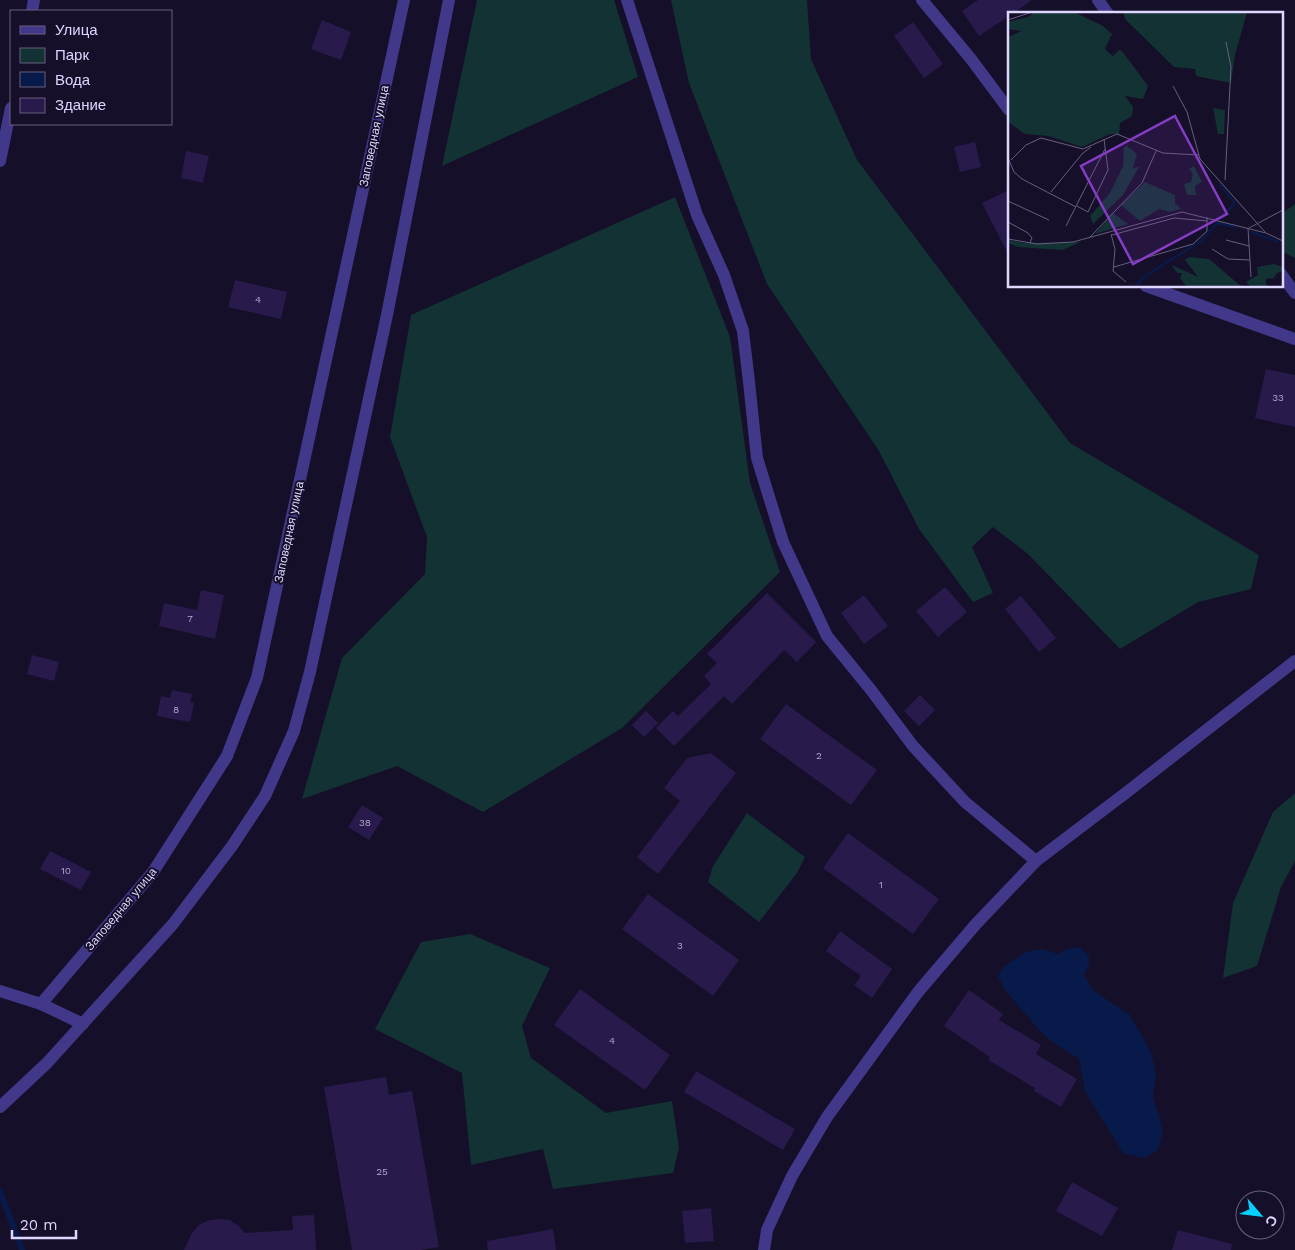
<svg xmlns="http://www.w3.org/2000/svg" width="1295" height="1250" viewBox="0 0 1295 1250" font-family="'Work Sans',sans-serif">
<rect width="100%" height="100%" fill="#160f29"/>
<g fill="#123234">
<polygon points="477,0 614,0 638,77 442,166"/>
<polygon points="671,0 807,0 811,59 857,160 1070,443 1259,555 1251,589 1198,602 1120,649 1028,554 993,527 972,547 993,593 973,602 919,529 879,451 767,284 689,83"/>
<polygon points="675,197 730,337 750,483 780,572 622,728 483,812 397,766 302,799 342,658 425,574 427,537 390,437 411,315"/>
<polygon points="1295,204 1295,258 1281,251 1281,214"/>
<polygon points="1295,793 1295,861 1281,887 1257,966 1223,978 1233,903 1273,812"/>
<polygon points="747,813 805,857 797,873 759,922 708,882 713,866"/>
<polygon points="470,934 550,968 522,1026 531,1058 606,1113 672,1101 679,1148 673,1173 553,1189 543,1149 471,1165 462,1073 375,1029 421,942"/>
</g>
<polygon fill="#081a49" points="1080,947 1089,956 1089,964 1084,975 1093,990 1130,1015 1150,1050 1156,1073 1153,1098 1159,1115 1163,1133 1157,1151 1144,1158 1123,1153 1085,1091 1079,1059 1052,1042 1038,1029 1006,991 998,977 1003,967 1026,952 1042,949 1057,954 1068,949"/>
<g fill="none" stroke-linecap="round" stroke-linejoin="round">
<polyline stroke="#081a49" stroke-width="6" points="0,1191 22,1250"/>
</g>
<g fill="#281a4b">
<polygon points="978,0 1032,0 1012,14 1009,14 1009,16 979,36 962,11"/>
<polygon points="322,20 351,32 341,60 311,49"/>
<polygon points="913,22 943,64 924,78 894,36"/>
<polygon points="975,142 981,167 960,172 954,147"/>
<polygon points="186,151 209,156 203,183 181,178"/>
<polygon points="1009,190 1009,256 982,203"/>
<polygon points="235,280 287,292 281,319 228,307"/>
<polygon points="1266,369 1295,375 1295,427 1255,418"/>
<polygon points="945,587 967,612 938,637 916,611"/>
<polygon points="201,590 224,595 215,639 159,626 164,603 197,610"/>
<polygon points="767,593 816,642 797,662 784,650 732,704 724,696 674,746 656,728 673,711 678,716 711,684 704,676 717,663 707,654"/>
<polygon points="864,595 888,626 864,644 841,613"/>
<polygon points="1021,596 1056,638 1039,652 1005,609"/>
<polygon points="32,655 59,662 54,681 27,674"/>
<polygon points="172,690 192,694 190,702 194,703 190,722 157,716 161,696 170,698"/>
<polygon points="920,695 935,710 919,726 904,711"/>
<polygon points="786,704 877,770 851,805 760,739"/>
<polygon points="646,711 658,723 644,737 632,725"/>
<polygon points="711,753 736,773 658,874 637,857 680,801 664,788 687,758"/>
<polygon points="362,805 383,818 369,840 348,827"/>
<polygon points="848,833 939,899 913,934 823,868"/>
<polygon points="50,851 91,872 81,890 40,869"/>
<polygon points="648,894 739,960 713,996 622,929"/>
<polygon points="840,931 892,969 872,998 854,985 861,976 826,951"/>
<polygon points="580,989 670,1055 645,1090 554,1025"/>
<polygon points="969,990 1003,1014 999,1020 1041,1045 1036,1054 1077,1079 1061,1107 1034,1091 1035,1088 988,1060 990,1057 944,1026"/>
<polygon points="696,1072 696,1071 795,1129 783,1150 684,1092"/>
<polygon points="386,1077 389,1095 412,1091 439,1247 420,1250 352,1250 324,1087"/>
<polygon points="1072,1182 1118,1208 1102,1236 1056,1211"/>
<polygon points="711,1208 714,1241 685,1243 682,1211"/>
<polygon points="314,1215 316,1250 184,1250 192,1233 199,1225 209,1220 219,1219 229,1220 239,1226 245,1233 293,1230 292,1216"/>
<polygon points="553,1229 556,1250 488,1250 487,1241"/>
<polygon points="1178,1230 1232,1244 1231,1250 1172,1250"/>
</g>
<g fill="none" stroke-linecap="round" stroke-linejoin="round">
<g stroke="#42388a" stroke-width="12">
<polyline points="627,0 697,215 724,275 743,331 749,382 757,458 783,542 827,636 871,690 913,746 965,802 1036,861"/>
<polyline points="922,0 971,59 1009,110"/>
<polyline points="1098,0 1108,14"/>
<polyline points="32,11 34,0"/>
<polyline points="0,161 11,108"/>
<polyline points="1281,274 1295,293"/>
<polyline points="1146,286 1295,339"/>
<polyline points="0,991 41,1004 83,1024"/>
<polyline points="41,1004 153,872 227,756 257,678 404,0"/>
<polyline points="0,1107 47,1063 173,924 232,846 265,796 294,731 310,672 387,315 449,0"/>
<polyline points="764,1250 767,1230 792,1176 827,1117 918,992 976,924 1036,861 1127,792 1295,661"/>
</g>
</g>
<g text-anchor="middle" stroke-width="4" stroke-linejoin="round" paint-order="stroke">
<g font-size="10" fill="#b1a8d2">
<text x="258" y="303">4</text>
<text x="1278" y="401">33</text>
<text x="190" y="622">7</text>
<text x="176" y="713">8</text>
<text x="819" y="759">2</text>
<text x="365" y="826">38</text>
<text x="66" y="874">10</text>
<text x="881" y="888">1</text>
<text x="680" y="949">3</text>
<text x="612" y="1044">4</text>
<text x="382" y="1175">25</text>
</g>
<g font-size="12" fill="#dfd7ff" stroke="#160f29">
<text transform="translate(374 136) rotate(-78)" y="4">Заповедная улица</text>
<text transform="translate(289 532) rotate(-78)" y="4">Заповедная улица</text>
<text transform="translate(121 909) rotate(-50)" y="4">Заповедная улица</text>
</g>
</g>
<g transform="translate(1008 12)">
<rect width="275" height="275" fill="#160f29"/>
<path d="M27,0H66L95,14L104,22L97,37L100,40L105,44L111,38L114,39L140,74L135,87L117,84L125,95L124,104L112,111L111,122H102L74,135L41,124L17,122L0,110V25L14,19L0,17V10L20,5ZM115,0H239L227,43L223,71L188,64L187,57L166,55L117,7ZM205,96L217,98L216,122H210ZM119,134L129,142L125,156L131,155L115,183L85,212L82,204L102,181L115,154L116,135ZM186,154L194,170L187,174L188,183H179L176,172L183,170L185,162L181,157ZM137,170L167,183V191L173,197L161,200L151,197L132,209L113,193ZM105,201L120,212L87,222ZM0,228L16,231L73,230L54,238L10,235L0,231ZM181,245L201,247L234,275H179L172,266L174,261H169L164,253L190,265L177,248ZM266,252L275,255V259L269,261L266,266L258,267V273L265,275H243L238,270L250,263L249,255Z" fill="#123234"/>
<path fill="none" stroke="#081a49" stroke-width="2.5" d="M211,171L227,191L213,206M243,220L271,230M127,275L137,264L193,229L209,211L227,215"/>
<path fill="none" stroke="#665f7f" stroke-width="1" d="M0,8L24,0M165,74L179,100L192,147L257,220M0,146L6,160L14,167L68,195M3,148L18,133L33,126L75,137L109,122L155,141L191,143M217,168L223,55L218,30M43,180L74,142L83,135M0,189L41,208M69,194L80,200L100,158L96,127M0,210L20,221L24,226L22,231M58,214L97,137M240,216L243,265M241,216L275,198M103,222L107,237L105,259L118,270M104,223L166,206L199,209M82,225L134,171L148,139M0,227L29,232L65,230L174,200L258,221L275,229M218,228L241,234M204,237L220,247L242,248M106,255L185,232L199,219V205"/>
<path fill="#853dc5" fill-opacity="0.15" stroke="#853dc5" stroke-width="2.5" d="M167,104L219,202L125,252L73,154Z"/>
<rect width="275" height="275" fill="none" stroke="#dfd7ff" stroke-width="2.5"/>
</g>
<rect x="10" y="10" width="162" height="115" fill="#160f29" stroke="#665f7f"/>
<rect x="20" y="26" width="25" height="8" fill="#42388a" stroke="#665f7f"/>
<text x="55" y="35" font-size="15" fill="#dfd7ff">Улица</text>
<rect x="20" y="48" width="25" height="15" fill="#123234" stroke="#665f7f"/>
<text x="55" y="60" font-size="15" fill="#dfd7ff">Парк</text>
<rect x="20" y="72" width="25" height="15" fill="#081a49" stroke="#665f7f"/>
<text x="55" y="85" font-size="15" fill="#dfd7ff">Вода</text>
<rect x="20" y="98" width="25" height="15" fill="#281a4b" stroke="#665f7f"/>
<text x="55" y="110" font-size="15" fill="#dfd7ff">Здание</text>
<g transform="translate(1260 1215) rotate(118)"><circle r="24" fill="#160f29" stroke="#665f7f"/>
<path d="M0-4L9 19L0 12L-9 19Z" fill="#03d0ff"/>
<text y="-8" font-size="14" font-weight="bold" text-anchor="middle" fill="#dfd7ff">С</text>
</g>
<path d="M12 1230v8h64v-8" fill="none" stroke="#dfd7ff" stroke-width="2.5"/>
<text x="20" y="1230" font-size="15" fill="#dfd7ff" stroke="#160f29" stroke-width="4" paint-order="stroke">20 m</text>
</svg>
